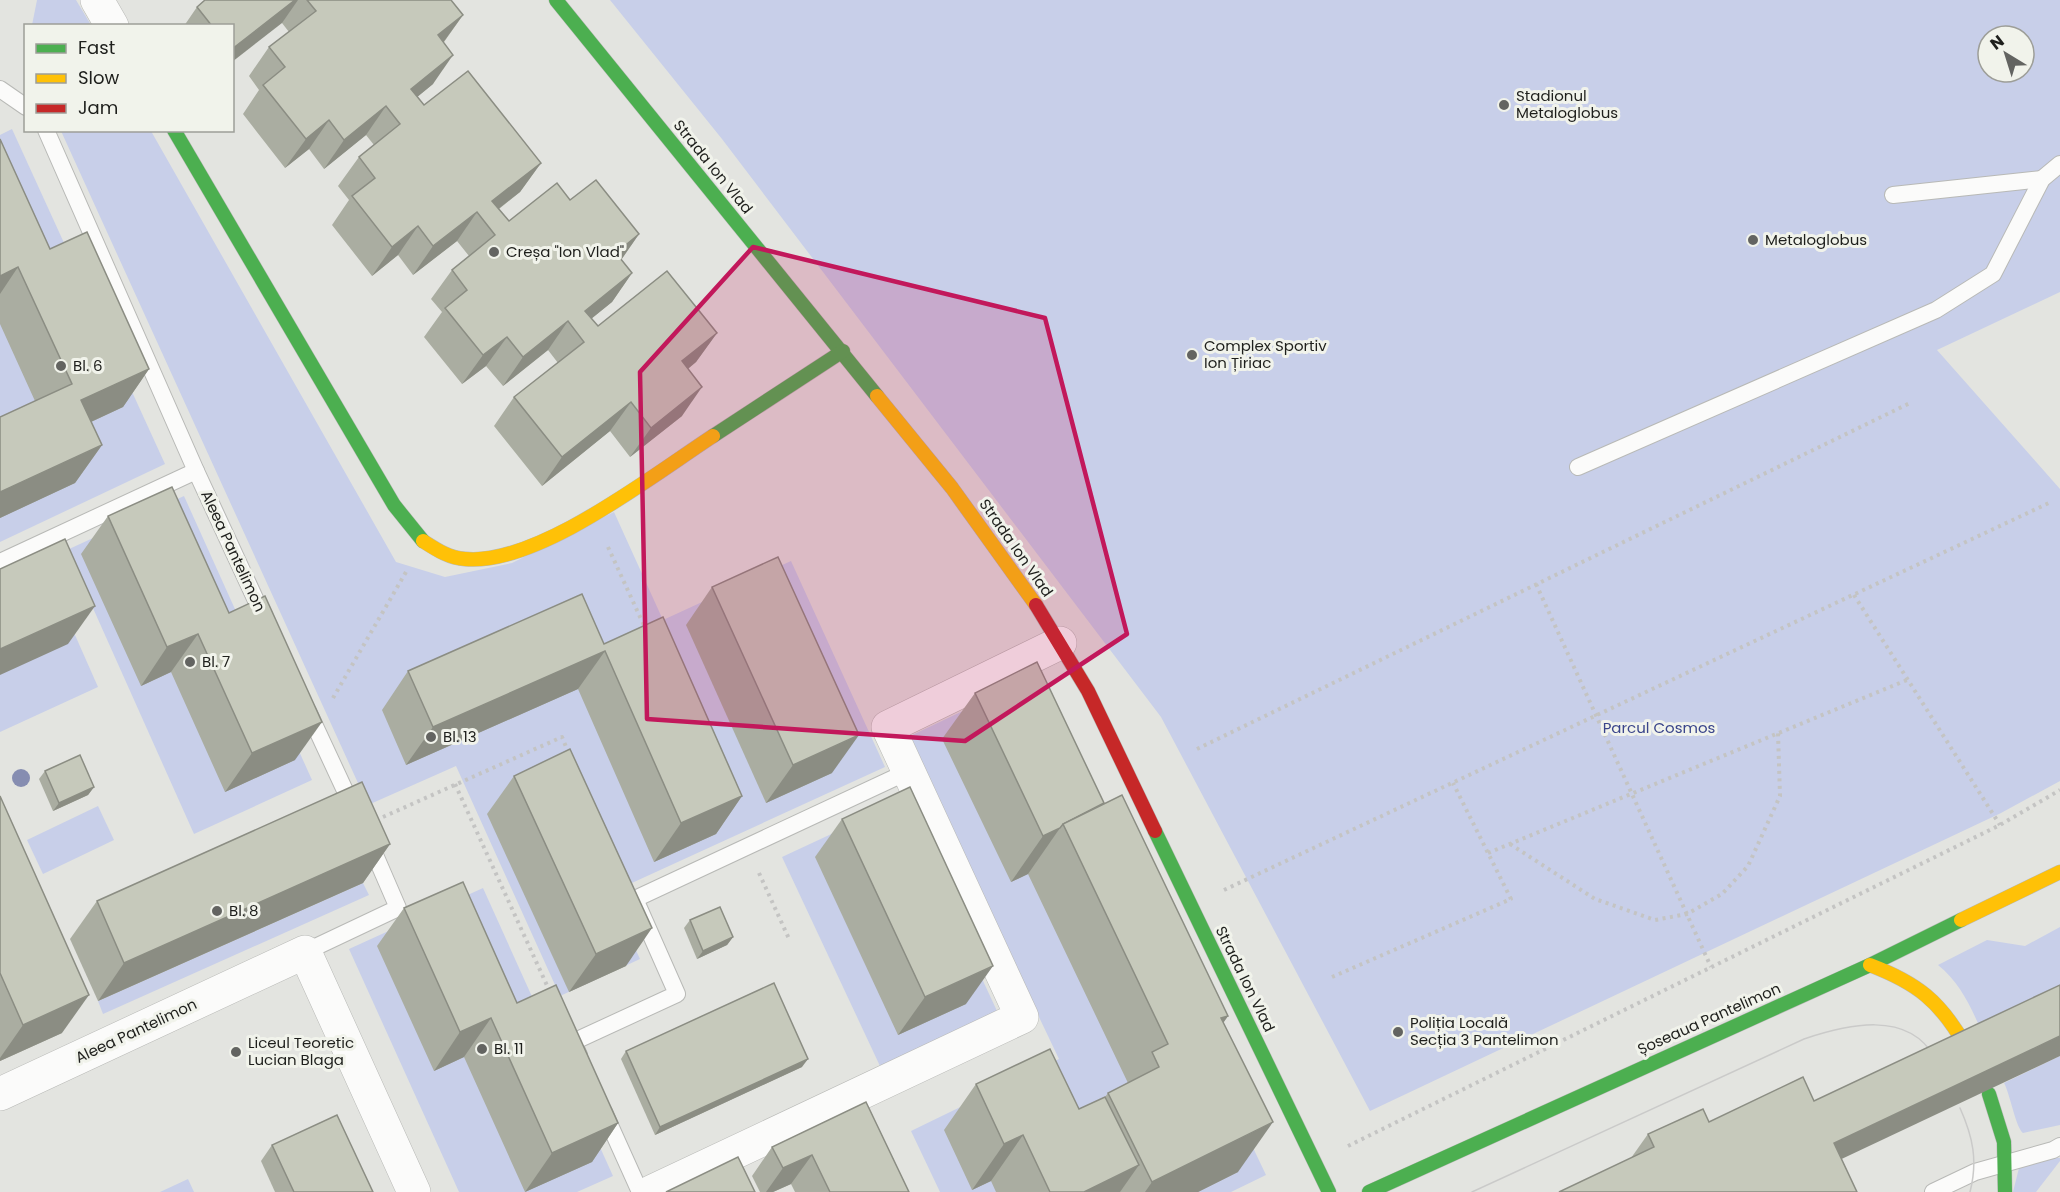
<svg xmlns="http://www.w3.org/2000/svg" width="2060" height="1192" viewBox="0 0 2060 1192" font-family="Poppins,sans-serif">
<rect width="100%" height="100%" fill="#e3e4e0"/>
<g fill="#c8cfe9" fill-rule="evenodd">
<polygon points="37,0 76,0 91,25 32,25"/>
<path d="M610,0H2060V292L1937,350L2060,489V781L2001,813L1370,1111L1161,717L722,139ZM1988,36H2024V72H1988Z"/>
<polygon points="12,129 165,464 0,542 0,135"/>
<polygon points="61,131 151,131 396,562 445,577 512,563 614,512 663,620 791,561 885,767 610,893 640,959 560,996 456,766 368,805"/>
<polygon points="184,496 312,780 194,834 67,550"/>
<polygon points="41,558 98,687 0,732 0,577"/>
<polygon points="1030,679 1266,1175 1231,1192 940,1192 911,1131 1059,1059 906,738"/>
<polygon points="900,802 997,1011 880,1066 782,857"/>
<polygon points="98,806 114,840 43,874 27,840"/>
<polygon points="363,883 369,895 103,1014 98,1001"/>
<polygon points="483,888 613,1176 577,1192 459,1192 349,949"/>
<path d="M2060,927V1005L1985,1039C1973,1012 1962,984 1938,965L1987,940L2025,946Z"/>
<path d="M2060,1056V1125L2023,1133C2016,1128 2010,1094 2004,1083Z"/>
<polygon points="2051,1157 2060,1158 2060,1161 2036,1192 2013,1192 2019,1168"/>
<polygon points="188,1179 194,1192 160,1192"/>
</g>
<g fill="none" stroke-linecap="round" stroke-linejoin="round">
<g stroke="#b8b9b6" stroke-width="18">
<g id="lane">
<polyline points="0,89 26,107"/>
<polyline points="46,130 196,471 265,620"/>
<polyline points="1893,195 2042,179"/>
<polyline points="1578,467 1936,310 1993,274 2042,179 2060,164"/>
<polyline points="0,562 196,471"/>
<polyline points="308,711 354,810"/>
<polyline points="305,952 398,908 369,841"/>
<polyline points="579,1055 573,1042 677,994 635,899 907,772"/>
<polyline points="604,1112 640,1192"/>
<polyline points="1933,1192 1975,1172 2053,1150 2060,1146"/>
</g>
</g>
<g stroke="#b8b9b6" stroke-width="34">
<g id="street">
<polyline points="97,0 112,26"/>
<polyline points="0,1094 305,952 414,1192"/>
<polyline points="651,1192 1022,1017 888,727 1060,643"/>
</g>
</g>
<g stroke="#b8b9b6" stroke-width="15">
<g id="fast">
<polyline points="556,0 877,396"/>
<polyline points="174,130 394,505 423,541"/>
<polyline points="713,436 843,351"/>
<polyline points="1155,831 1329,1192"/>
<polyline points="1989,1094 2004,1142 2005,1192"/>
<polyline points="1369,1192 1870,965 1961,920"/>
</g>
</g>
<g stroke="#b8b9b6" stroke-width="15">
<g id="slow">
<polyline points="877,396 952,488 1036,605"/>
<path d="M423,541C437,550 449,558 465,559C537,566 653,475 713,436"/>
<polyline points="1961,920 2060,872"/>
<path d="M1870,965C1917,983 1940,1001 1965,1045"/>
</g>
</g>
<g stroke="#b8b9b6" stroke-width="15">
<polyline id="jam" points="1036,605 1088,691 1155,831"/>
</g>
<g stroke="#c4c4c3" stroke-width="4" stroke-dasharray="3 4.5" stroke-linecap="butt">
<polyline points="608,547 646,630"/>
<polyline points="1536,584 1711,967"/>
<polyline points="1854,595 2000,825"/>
<polyline points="333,698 406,572"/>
<polyline points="1197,749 1910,403"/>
<polyline points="455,784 550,992"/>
<polyline points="383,817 562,737 569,754"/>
<polyline points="1510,844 1595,899 1655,920 1687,914 1722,894 1748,866 1780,796 1778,733"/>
<polyline points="1488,853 1907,680"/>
<polyline points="759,873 790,941"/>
<polyline points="1224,890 2051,502"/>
<polyline points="1332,977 1511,899 1453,783"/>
<polyline points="1348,1146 2000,825 2060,790"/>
</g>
<use href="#lane" stroke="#fbfbfa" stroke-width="16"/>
<use href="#street" stroke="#fbfbfa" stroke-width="33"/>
<use href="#fast" stroke="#4caf50" stroke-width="14"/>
<use href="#slow" stroke="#ffc107" stroke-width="14"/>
<use href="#jam" stroke="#c62828" stroke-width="14"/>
<g stroke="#cacac9" stroke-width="1.5">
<path d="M1960,1108C1973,1137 1978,1161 1970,1192"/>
<path d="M1472,1192L1804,1039C1846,1025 1908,1009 1935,1058"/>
</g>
</g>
<circle fill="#868db1" cx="21" cy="778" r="9"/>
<g fill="#aaada1">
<polygon points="205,0 451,0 463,15 444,42 433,84 417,97 424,105 541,163 520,192 499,209 509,221 570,200 639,234 621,260 632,273 612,302 591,319 598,326 717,333 696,362 688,369 682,416 630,457 610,431 542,486 494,426 514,397 558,363 548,350 503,386 486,366 462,384 424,337 442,312 431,299 452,270 469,256 457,241 413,275 398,255 372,276 332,225 349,200 338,186 359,157 374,145 366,135 324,169 309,149 285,168 243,114 259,90 249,76 269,47 289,32 282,23 232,26 184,26 197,7"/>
<polygon points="0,139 50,249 149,369 123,407 91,422 102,445 75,483 0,518 0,417 35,401 0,324"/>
<polygon points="108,516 229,613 295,760 225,792 171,672 141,686 81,554"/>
<polygon points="712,587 832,773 766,803 686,625"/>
<polygon points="604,644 742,796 716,834 654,862 578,689 406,765 382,710 408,671"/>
<polygon points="975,693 1104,803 1228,1016 1223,1023 1238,1172 1198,1192 996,1192 991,1181 972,1190 944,1130 976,1084 1079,1109 1105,1097 1108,1093 1128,1083 1028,874 1011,882 942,739"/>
<polygon points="45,771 94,787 88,795 53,811 39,779"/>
<polygon points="514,776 626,966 569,992 487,814"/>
<polygon points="0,796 62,1033 0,1061"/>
<polygon points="842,819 966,1004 898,1035 815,857"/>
<polygon points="390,844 363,883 98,1001 70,939 97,901"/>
<polygon points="404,908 517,1003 618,1123 592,1162 525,1192 464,1057 434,1071 377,946"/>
<polygon points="690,920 733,937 727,945 697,959 684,928"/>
<polygon points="626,1051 802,1067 655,1135 621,1059"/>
<polygon points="2060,1056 1631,1158 1648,1134"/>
<polygon points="866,1102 909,1192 795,1192 791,1184 773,1192 760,1192 752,1176 772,1147"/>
<polygon points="272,1145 373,1192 275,1192 261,1161"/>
</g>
<g fill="#8b8d83">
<polygon points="295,0 298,0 282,23 232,62 232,49"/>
<polygon points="463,15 442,44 438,35"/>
<polygon points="453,55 433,84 394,116 411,89"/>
<polygon points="386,106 366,135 324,169 344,140"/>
<polygon points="329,120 309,149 285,168 306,139"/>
<polygon points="541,163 520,192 484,220 492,201"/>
<polygon points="477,212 457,241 413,275 433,246"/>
<polygon points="418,226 398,255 372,276 392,247"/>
<polygon points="639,234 619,263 616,253"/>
<polygon points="18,267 0,294 0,276"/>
<polygon points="632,273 612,302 576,331 585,311"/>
<polygon points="568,321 548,350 503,386 523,357"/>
<polygon points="717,333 696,362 662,390 682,361"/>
<polygon points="507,337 486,366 462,384 483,355"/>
<polygon points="149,369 123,407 54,439 81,400"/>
<polygon points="702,387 682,416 630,457 651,428"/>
<polygon points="631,402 610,431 542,486 562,457"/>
<polygon points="102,445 75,483 0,518 0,492"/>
<polygon points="95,606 68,644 0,675 0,649"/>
<polygon points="198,634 171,672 141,686 167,647"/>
<polygon points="605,651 578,689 406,765 433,727"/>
<polygon points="322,722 295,760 225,792 252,753"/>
<polygon points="859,735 832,773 766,803 793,765"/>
<polygon points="94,787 88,795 53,811 59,803"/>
<polygon points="742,796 716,834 654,862 681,823"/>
<polygon points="1060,828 1028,874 1011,882 1043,836"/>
<polygon points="390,844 363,883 98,1001 124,963"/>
<polygon points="652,928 626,966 569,992 596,954"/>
<polygon points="733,937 727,945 697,959 703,951"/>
<polygon points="993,966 966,1004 898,1035 925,997"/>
<polygon points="89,995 62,1033 0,1061 0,1058 23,1025"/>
<polygon points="1228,1016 1193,1066 1221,1018"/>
<polygon points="491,1018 464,1057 434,1071 460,1032"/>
<polygon points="2060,1036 2060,1056 1814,1172 1834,1143"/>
<polygon points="808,1059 802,1067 655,1135 660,1127"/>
<polygon points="1273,1122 1238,1172 1198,1192 1145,1192 1152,1182"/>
<polygon points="618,1123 592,1162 525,1192 552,1153"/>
<polygon points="1023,1135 991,1181 972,1190 1004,1144"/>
<polygon points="812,1155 791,1184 773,1192 766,1192 783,1168"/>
<polygon points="1139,1165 1120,1192 1084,1192"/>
</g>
<g fill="#c6c9bb" stroke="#8b8d83" stroke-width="1.5">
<polygon points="205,0 295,0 232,49 232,26 212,26 197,7"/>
<polygon points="307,0 451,0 463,15 438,35 453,55 411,89 424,105 468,71 541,163 492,201 509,221 557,183 570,200 596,180 639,234 616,253 632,273 585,311 598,326 667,271 717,333 682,361 702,387 651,428 631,402 562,457 514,397 584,342 568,321 523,357 507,337 483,355 445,308 467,290 452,270 495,235 477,212 433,246 418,226 392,247 352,196 375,178 359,157 400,124 386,106 344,140 329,120 306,139 263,85 285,67 269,47 316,11"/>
<polygon points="0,139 50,249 87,232 149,369 81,400 102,445 0,492 0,417 72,384 18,267 0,276"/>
<polygon points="172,487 229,613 265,596 322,722 252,753 198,634 167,647 108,516"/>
<polygon points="65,539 95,606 0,649 0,569"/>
<polygon points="778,557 859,735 793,765 712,587"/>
<polygon points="582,594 604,644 663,617 742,796 681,823 605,651 433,727 408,671"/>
<polygon points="1037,662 1104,803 1063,824 1060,828 1043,836 975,693"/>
<polygon points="570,749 652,928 596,954 514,776"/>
<polygon points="80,755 94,787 59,803 45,771"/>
<polygon points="362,782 390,844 124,963 97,901"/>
<polygon points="910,787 993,966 925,997 842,819"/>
<polygon points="1122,795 1228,1016 1221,1018 1273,1122 1152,1182 1108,1093 1159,1067 1152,1052 1168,1044 1063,824"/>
<polygon points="0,796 89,995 23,1025 0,973"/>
<polygon points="463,882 517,1003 556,985 618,1123 552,1153 491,1018 460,1032 404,908"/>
<polygon points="720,907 733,937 703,951 690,920"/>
<polygon points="774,983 808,1059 660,1127 626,1051"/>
<polygon points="2060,985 2060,1036 1834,1143 1857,1192 1559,1192 1654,1147 1648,1134 1703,1109 1709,1122 1803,1077 1814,1101"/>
<polygon points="1050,1049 1079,1109 1105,1097 1139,1165 1084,1192 1050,1192 1023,1135 1004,1144 976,1084"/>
<polygon points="866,1102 909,1192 830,1192 812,1155 783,1168 772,1147"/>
<polygon points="337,1115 373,1192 294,1192 272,1145"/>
<polygon points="738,1157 755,1192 666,1192"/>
</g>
<path fill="#c2185b" fill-opacity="0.2" stroke="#c2185b" stroke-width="4.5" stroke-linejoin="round" d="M753,247L1045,318L1127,634L965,741L647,719L640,372Z"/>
<g fill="#636461" stroke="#f1f3eb" stroke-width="2">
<circle cx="1504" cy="105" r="6"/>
<circle cx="1753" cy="240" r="6"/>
<circle cx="494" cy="252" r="6"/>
<circle cx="1192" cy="355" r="6"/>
<circle cx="61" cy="366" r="6"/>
<circle cx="190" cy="662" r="6"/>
<circle cx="431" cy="737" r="6"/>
<circle cx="217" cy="911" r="6"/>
<circle cx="1398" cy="1032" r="6"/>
<circle cx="482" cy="1049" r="6"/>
<circle cx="236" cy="1052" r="6"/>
</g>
<g text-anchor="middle" stroke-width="6" stroke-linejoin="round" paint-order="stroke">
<g font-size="15" fill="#1e1f1c" stroke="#f1f3eb" text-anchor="start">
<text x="1516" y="101">Stadionul<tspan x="1516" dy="17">Metaloglobus</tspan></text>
<text x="1765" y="245">Metaloglobus</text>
<text x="506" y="257">Creșa "Ion Vlad"</text>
<text x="1204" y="351">Complex Sportiv<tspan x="1204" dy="17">Ion Țiriac</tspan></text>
<text x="73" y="371">Bl. 6</text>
<text x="202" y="667">Bl. 7</text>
<text x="443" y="742">Bl. 13</text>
<text x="229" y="916">Bl. 8</text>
<text x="1410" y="1028">Poliția Locală<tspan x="1410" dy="17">Secția 3 Pantelimon</tspan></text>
<text x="248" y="1048">Liceul Teoretic<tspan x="248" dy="17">Lucian Blaga</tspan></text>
<text x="494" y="1054">Bl. 11</text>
</g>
<g font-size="15" fill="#1e1f1c" stroke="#f1f3eb">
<text transform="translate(713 167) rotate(51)" y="5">Strada Ion Vlad</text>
<text transform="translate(1016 548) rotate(55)" y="5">Strada Ion Vlad</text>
<text transform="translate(233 551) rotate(65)" y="5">Aleea Pantelimon</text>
<text transform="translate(1245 979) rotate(64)" y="5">Strada Ion Vlad</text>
<text transform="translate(1709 1019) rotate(-24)" y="5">Șoseaua Pantelimon</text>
<text transform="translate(136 1031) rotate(-25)" y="5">Aleea Pantelimon</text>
</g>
<g font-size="15" fill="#3a458b" stroke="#f1f3eb">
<text x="1659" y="733">Parcul Cosmos</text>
</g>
</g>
<rect x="24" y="24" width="210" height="108" fill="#f1f3eb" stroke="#9d9e98" stroke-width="1.5"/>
<rect x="36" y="44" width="30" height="9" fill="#4caf50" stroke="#9d9e98" stroke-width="1.5"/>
<text x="78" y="54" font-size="18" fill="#1e1f1c">Fast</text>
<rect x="36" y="74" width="30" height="9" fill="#ffc107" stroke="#9d9e98" stroke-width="1.5"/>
<text x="78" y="84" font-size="18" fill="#1e1f1c">Slow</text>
<rect x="36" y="104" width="30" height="9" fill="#c62828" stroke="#9d9e98" stroke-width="1.5"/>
<text x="78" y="114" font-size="18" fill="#1e1f1c">Jam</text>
<g transform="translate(2006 54) rotate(322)"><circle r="28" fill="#f1f3eb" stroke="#9d9e98" stroke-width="1.5"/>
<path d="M0-4.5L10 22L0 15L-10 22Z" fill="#636461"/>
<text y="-9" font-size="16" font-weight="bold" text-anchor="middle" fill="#1e1f1c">N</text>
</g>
</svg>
